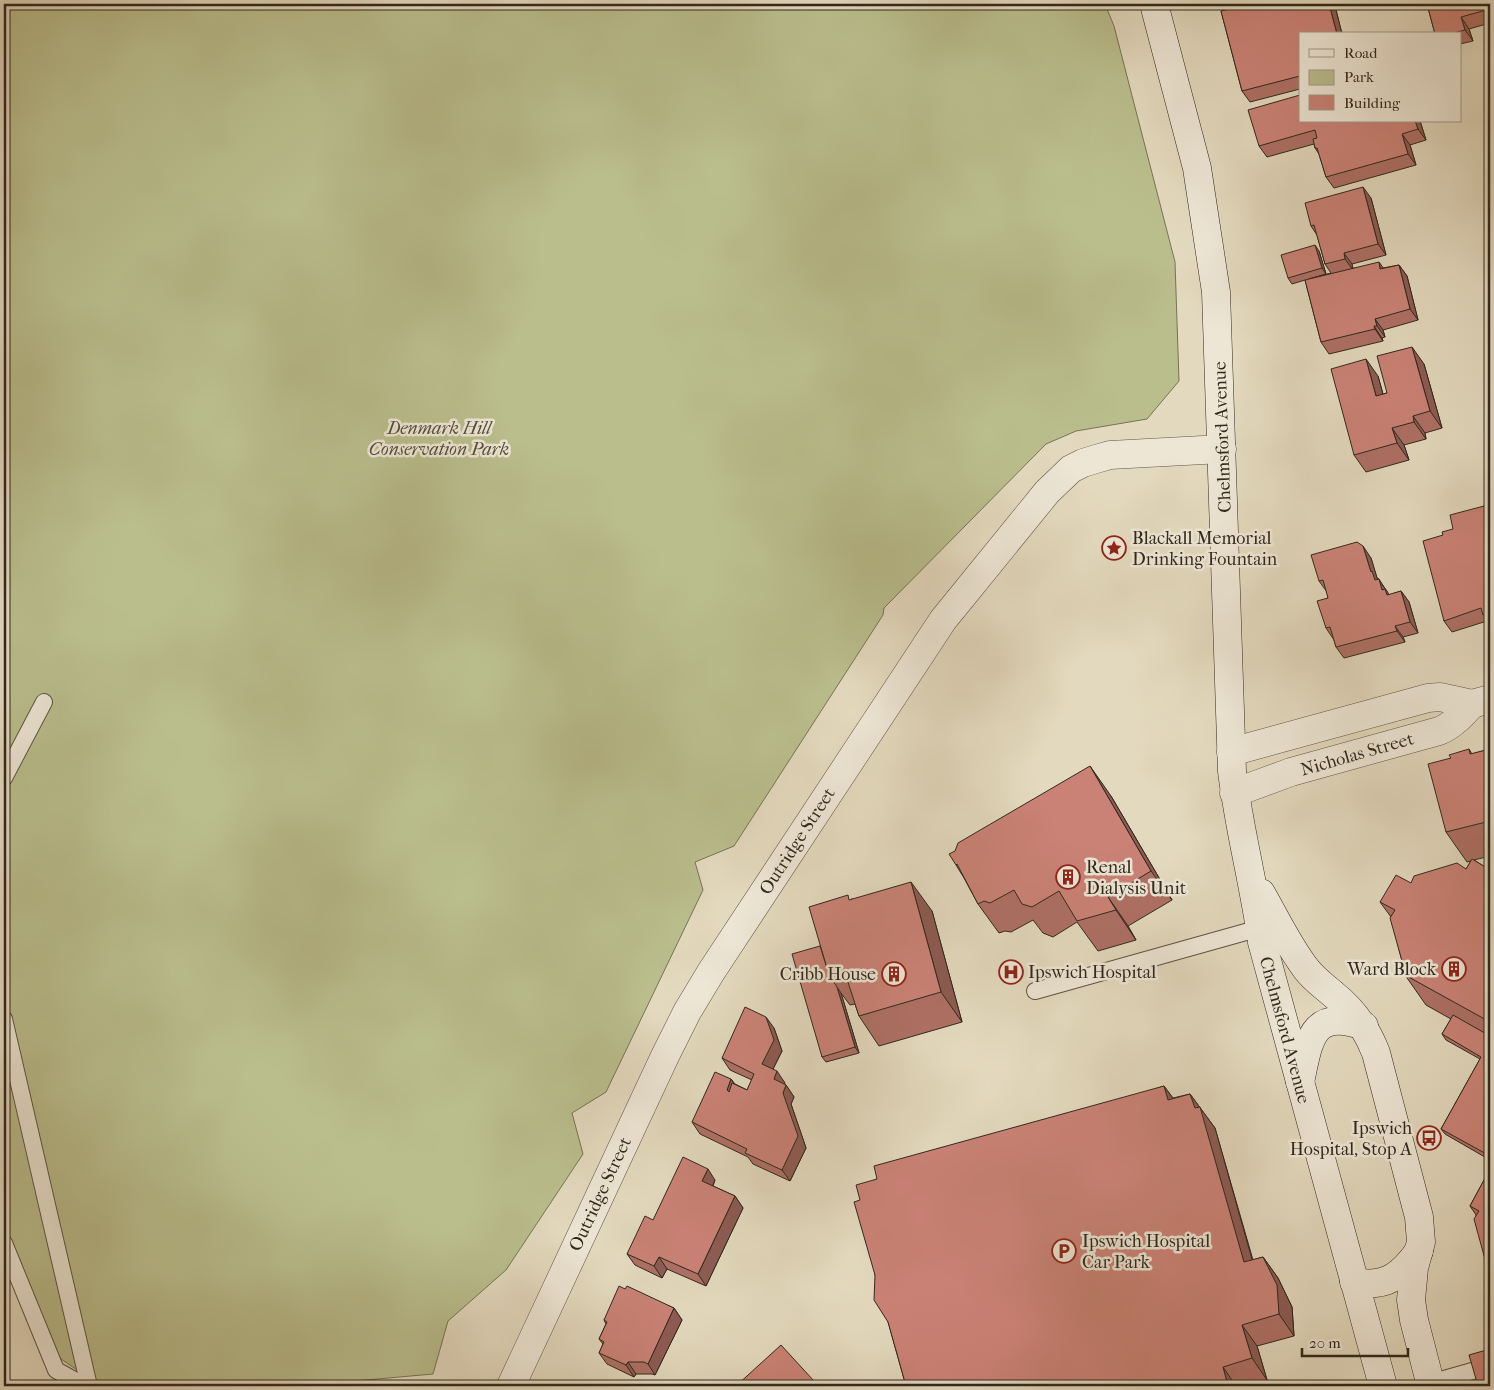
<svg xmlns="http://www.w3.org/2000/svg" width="1494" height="1390" viewBox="0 0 1494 1390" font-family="'IM FELL French Canon',serif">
<rect width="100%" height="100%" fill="#e3d9be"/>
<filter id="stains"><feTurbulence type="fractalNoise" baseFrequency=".004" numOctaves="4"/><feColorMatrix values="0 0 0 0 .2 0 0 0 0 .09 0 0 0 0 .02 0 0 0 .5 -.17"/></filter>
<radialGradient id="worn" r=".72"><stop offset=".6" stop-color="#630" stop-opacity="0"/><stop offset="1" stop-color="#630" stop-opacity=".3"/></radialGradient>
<polygon fill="#babe8d" stroke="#767356" points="4,4 1105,4 1114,26 1175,262 1179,381 1147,419 1076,431 1046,444 884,608 883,615 734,846 695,862 703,890 606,1092 572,1113 583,1154 506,1270 448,1321 433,1374 344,1382 345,1386 101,1386 61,1359 4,1256"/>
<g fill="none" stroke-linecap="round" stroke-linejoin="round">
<g stroke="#5e5446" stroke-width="18">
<g id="lane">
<polyline points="4,778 44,702"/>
<polyline points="1035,991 1260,928"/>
<polyline points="4,1019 89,1386"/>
<polyline points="4,1243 56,1370 85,1386"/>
<polyline points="1430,1383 1490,1366"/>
</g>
</g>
<g stroke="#5e5446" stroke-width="29">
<g id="street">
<polyline points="1231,752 1428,698 1440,697 1472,704 1490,699"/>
<path d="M1234,793L1291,772L1439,731C1452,726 1462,715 1472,704"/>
<polyline points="511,1386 665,1056 687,1012 711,972 943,620 1047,492 1071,469 1083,463 1096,459 1110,455 1222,449"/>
</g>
</g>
<g stroke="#31281e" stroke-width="29">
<g id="secondary">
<path d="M1154,4L1197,168L1216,292L1232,771C1239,829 1254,884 1262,942L1383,1386"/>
<path d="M1261,893C1276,919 1289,947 1307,970C1315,980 1324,986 1333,994C1353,1010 1367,1029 1376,1053L1419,1217L1421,1242L1414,1268L1411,1300L1414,1320L1431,1386"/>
<path d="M1300,1082C1309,1041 1311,1007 1364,1026"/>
<path d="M1354,1282C1386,1288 1401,1276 1419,1251"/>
</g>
</g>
<use href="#lane" stroke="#ede6d5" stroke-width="16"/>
<use href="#street" stroke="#ede6d5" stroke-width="28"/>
<use href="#secondary" stroke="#ede6d5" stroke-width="28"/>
</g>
<g fill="#ae7065" stroke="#31281e">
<polygon points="1249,4 1332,4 1336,10 1342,34 1300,34 1300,89 1250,102 1242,91 1221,11"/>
<polygon points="1427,4 1490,4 1490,23 1469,29 1473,41 1460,44 1460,34 1435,34"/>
<polygon points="1300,121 1420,121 1426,140 1410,145 1416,165 1334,188 1326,177 1319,154 1315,148 1314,144 1267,157 1259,146"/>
<polygon points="1371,198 1386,255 1352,264 1352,268 1383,268 1399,265 1407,276 1418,320 1383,330 1385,337 1382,338 1383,341 1329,354 1321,342 1305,280 1292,284 1288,278 1319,251 1326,274 1309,279 1331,273 1325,264 1317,235 1311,226"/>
<polygon points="1424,364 1442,428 1425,433 1426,439 1404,445 1409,460 1366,472 1354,455 1378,376 1383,394 1387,393"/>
<polygon points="1484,506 1490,516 1490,626 1487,621 1452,632 1444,621 1453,529"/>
<polygon points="1371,558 1377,578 1379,579 1389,595 1401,591 1409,602 1418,633 1403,637 1405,642 1344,658 1336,647 1334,640 1326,628 1328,598 1327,592 1319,581"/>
<polygon points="1469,749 1472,754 1490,749 1490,856 1474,860 1490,870 1490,1160 1445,1134 1441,1129 1480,1059 1446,1040 1442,1034 1451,1019 1426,1005 1405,975 1409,970 1402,961 1391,917 1380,902 1411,883 1466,869 1471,861 1467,862 1446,832"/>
<polygon points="1111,796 1172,900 1128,926 1136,940 1098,951 1077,922 1053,937 1043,933 1033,920 1011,932 1005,931 999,933 978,904 964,878 956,865"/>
<polygon points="851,899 932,911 962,1022 879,1046 859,1016 855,1004 850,1005 841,993 859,1053 826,1062 822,1057 820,946"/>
<polygon points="774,1028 782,1051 773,1069 785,1083 784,1084 786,1085 794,1097 791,1104 806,1148 790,1181 753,1164 748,1157 700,1134 692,1122 731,1079 735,1084 747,1090 752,1080 730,1070 722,1058"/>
<polygon points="1164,1086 1173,1098 1190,1094 1215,1128 1253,1260 1263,1257 1278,1278 1292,1307 1294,1336 1257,1346 1267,1380 1244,1386 906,1386 875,1275 877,1179"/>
<polygon points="1490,1169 1490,1269 1486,1263 1476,1215 1470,1206"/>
<polygon points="715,1180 713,1186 735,1196 743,1208 706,1286 667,1269 662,1278 635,1265 627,1254"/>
<polygon points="1490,1270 1490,1288 1485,1280"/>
<polygon points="625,1289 674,1308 682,1320 655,1375 652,1374 636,1374 634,1377 607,1364 599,1353 603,1344 599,1339 606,1324 604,1320"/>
<polygon points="814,1381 818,1386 736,1386"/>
</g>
<g fill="#8d5b53" stroke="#31281e">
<polygon points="1329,4 1332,4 1336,10 1342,34 1337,34"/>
<polygon points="1461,17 1469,29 1473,41 1465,30"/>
<polygon points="1415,121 1420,121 1426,140 1418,129"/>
<polygon points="1402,134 1410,145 1416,165 1408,154"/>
<polygon points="1363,187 1371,198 1386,255 1378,244"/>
<polygon points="1315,245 1319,251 1326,274 1322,268"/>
<polygon points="1344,253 1352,264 1353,270 1345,259"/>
<polygon points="1379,262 1387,273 1380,269"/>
<polygon points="1399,265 1407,276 1418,320 1410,309"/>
<polygon points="1375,319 1383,330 1385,337 1377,326"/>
<polygon points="1374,326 1382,338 1383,341 1375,329"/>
<polygon points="1412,347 1424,364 1442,428 1430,411"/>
<polygon points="1366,359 1378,376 1388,413 1376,396"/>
<polygon points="1413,416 1425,433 1426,439 1414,422"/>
<polygon points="1392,428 1404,445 1409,460 1397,443"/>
<polygon points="1484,506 1490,516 1490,530 1490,529"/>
<polygon points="1363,546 1371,558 1377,578 1387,591 1392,600 1395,606 1375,580 1371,572"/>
<polygon points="1401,591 1409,602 1418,633 1410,622"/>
<polygon points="1395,626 1403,637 1405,642 1397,631"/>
<polygon points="1090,766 1111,796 1172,900 1151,871"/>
<polygon points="911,882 932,911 962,1022 941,992"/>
<polygon points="1108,897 1128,926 1136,940 1116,910"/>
<polygon points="837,987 841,993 859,1053 855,1047"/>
<polygon points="766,1017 774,1028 782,1051 770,1075 762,1064"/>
<polygon points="777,1071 785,1083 782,1091 774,1079"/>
<polygon points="731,1079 739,1091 735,1102 727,1090"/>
<polygon points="786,1085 794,1097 791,1104 806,1148 790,1181 782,1170 783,1093"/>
<polygon points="1164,1086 1179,1107 1168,1100"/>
<polygon points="1190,1094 1215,1128 1259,1284 1244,1262"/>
<polygon points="708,1169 715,1180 710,1192 702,1181"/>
<polygon points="735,1196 743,1208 706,1286 698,1274"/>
<polygon points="659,1257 667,1269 662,1278 654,1266"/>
<polygon points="1263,1257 1278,1278 1292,1307 1294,1336 1279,1314"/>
<polygon points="674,1308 682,1320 655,1375 648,1364"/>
<polygon points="1242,1325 1257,1346 1267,1380 1252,1358"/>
<polygon points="628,1362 636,1374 634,1377 626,1365"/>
<polygon points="1223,1367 1236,1386 1228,1386"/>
</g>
<g fill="#ca8276" stroke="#31281e">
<polygon points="1249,4 1329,4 1337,34 1300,34 1300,76 1242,91 1221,11"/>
<polygon points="1427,4 1490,4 1490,9 1461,17 1465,30 1450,34 1435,34"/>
<polygon points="1300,95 1300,121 1415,121 1418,129 1402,134 1408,154 1326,177 1317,148 1315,148 1313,139 1317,138 1315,130 1259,146 1248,110"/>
<polygon points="1363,187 1378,244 1344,253 1345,259 1325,264 1314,225 1311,226 1305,203"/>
<polygon points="1315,245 1322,268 1288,278 1281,255"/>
<polygon points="1379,262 1380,269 1399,265 1410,309 1375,319 1377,326 1374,326 1375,329 1321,342 1305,280"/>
<polygon points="1412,347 1430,411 1413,416 1414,422 1392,428 1397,443 1354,455 1331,369 1366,359 1376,396 1387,393 1377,356"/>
<polygon points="1484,506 1490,529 1490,613 1483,615 1481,608 1444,621 1423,541 1443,535 1442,532 1453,529 1450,515"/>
<polygon points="1357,542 1363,546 1371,572 1372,571 1375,580 1379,579 1382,590 1385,589 1387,595 1401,591 1410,622 1395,626 1397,631 1336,647 1330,627 1326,628 1317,601 1328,598 1323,580 1319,581 1311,555"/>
<polygon points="1469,749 1470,754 1490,749 1490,821 1446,832 1428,764 1451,758 1449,755"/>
<polygon points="1090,766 1151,871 1108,897 1116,910 1077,921 1059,891 1032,907 1022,904 1014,890 990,903 984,901 978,904 957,864 956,865 949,854 955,851 958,843"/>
<polygon points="1472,859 1490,870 1490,1022 1405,975 1412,966 1402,961 1390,918 1395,910 1380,902 1396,875 1411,883 1414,876 1457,863 1466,869"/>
<polygon points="911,882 941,992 859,1016 844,970 829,975 809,907 848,895 849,900"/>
<polygon points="820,946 829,975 837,987 855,1047 822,1057 792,954"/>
<polygon points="745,1007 766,1017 774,1040 762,1064 777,1071 774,1079 786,1085 783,1093 798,1136 782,1170 745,1153 747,1149 692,1122 715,1072 731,1079 727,1090 729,1092 732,1083 747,1090 754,1074 722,1058"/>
<polygon points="1453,1015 1490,1036 1490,1156 1441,1129 1481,1057 1442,1034"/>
<polygon points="1164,1086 1168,1100 1190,1094 1195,1108 1200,1107 1244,1262 1263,1257 1277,1285 1279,1314 1242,1325 1252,1358 1223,1367 1228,1386 906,1386 888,1322 874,1300 875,1275 854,1202 860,1200 856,1185 877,1179 874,1166"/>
<polygon points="683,1157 708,1169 702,1181 735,1196 698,1274 659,1257 654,1266 627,1254 645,1216 653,1220"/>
<polygon points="1490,1169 1490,1265 1486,1263 1474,1219 1479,1211 1470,1206"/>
<polygon points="1490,1270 1490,1283 1485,1280"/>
<polygon points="619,1286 625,1289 627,1286 674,1308 648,1364 644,1362 628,1362 626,1365 599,1353 604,1342 599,1339 607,1322 604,1320"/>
<polygon points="781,1345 814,1381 809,1386 736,1386"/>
<polygon points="1490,1349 1490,1386 1478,1386 1469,1355"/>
<polygon points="1265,1381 1266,1386 1246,1386"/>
</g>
<defs>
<g id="sight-ring" transform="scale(1.25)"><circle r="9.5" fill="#ede6d5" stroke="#8f2418" stroke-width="1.5"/><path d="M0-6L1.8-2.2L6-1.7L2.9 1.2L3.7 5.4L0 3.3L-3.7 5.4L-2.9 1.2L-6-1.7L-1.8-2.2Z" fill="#8f2418"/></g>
<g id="building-ring" transform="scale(1.25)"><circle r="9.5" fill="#ede6d5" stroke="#8f2418" stroke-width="1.5"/><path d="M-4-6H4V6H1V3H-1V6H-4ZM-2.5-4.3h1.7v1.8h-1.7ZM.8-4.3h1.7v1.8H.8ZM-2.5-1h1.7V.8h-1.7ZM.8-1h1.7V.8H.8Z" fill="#8f2418"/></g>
<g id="hospital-ring" transform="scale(1.25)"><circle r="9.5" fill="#ede6d5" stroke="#8f2418" stroke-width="1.5"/><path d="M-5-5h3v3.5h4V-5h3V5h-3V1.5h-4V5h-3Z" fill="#8f2418"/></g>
<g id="bus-ring" transform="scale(1.25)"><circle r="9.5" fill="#ede6d5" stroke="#8f2418" stroke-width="1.5"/><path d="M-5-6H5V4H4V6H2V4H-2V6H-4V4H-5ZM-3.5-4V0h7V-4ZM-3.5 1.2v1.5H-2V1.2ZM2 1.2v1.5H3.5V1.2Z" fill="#8f2418"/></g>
<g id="parking-ring" transform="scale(1.25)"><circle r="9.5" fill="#ede6d5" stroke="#8f2418" stroke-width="1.5"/><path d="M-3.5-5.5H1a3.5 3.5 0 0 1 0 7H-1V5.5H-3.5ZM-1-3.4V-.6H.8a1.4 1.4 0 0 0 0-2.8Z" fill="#8f2418"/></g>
</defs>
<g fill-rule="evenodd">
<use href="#sight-ring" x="1114" y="548"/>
<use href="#building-ring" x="1068" y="877"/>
<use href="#building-ring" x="1454" y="969"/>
<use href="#hospital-ring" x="1011" y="972"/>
<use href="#building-ring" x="894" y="974"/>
<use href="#bus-ring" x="1429" y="1138"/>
<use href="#parking-ring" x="1064" y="1251"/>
</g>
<g text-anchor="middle" stroke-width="5" stroke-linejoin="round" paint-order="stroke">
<g font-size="18" font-style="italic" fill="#534e3a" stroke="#ede6d5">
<text x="439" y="434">Denmark Hill<tspan x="439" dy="21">Conservation Park</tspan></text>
</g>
<g font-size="18" fill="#31281e" stroke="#ede6d5">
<text transform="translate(1222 437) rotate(-92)" y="6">Chelmsford Avenue</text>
<text transform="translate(1357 754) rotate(-16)" y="6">Nicholas Street</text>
<text transform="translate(797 841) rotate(-57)" y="6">Outridge Street</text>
<text transform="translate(1285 1030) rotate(75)" y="6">Chelmsford Avenue</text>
<text transform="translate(600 1194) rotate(-65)" y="6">Outridge Street</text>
</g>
<g font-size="18" fill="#31281e" stroke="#ede6d5" text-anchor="start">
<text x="1132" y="544">Blackall Memorial<tspan x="1132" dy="21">Drinking Fountain</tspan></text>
<text x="1086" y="873">Renal<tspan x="1086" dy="21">Dialysis Unit</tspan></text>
<text x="1436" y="975" text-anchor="end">Ward Block</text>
<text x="1028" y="978">Ipswich Hospital</text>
<text x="876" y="980" text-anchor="end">Cribb House</text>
<text x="1412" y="1134" text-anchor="end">Ipswich<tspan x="1412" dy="21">Hospital, Stop A</tspan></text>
<text x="1082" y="1247">Ipswich Hospital<tspan x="1082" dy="21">Car Park</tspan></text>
</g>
</g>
<rect width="1494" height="1390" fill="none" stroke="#e3d9be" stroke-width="20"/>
<rect x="5" y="5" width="1484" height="1380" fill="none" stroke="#31281e" stroke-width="2.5"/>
<rect x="10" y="10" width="1474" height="1370" fill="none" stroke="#31281e"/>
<rect x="1299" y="32" width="162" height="90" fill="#ede6d5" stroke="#a29a8c"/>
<rect x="1309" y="49" width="25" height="8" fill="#ede6d5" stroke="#a29a8c"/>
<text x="1344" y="58" font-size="15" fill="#31281e">Road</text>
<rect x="1309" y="70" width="25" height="15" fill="#babe8d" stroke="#a29a8c"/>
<text x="1344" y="82" font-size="15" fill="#31281e">Park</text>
<rect x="1309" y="95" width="25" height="15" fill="#ca8276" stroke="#a29a8c"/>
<text x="1344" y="108" font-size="15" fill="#31281e">Building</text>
<path d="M1302 1348v8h106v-8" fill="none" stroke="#31281e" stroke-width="2.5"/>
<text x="1309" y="1348" font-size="15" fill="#31281e" stroke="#ede6d5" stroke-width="4" paint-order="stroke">20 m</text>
<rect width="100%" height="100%" filter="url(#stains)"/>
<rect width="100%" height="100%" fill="url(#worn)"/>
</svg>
